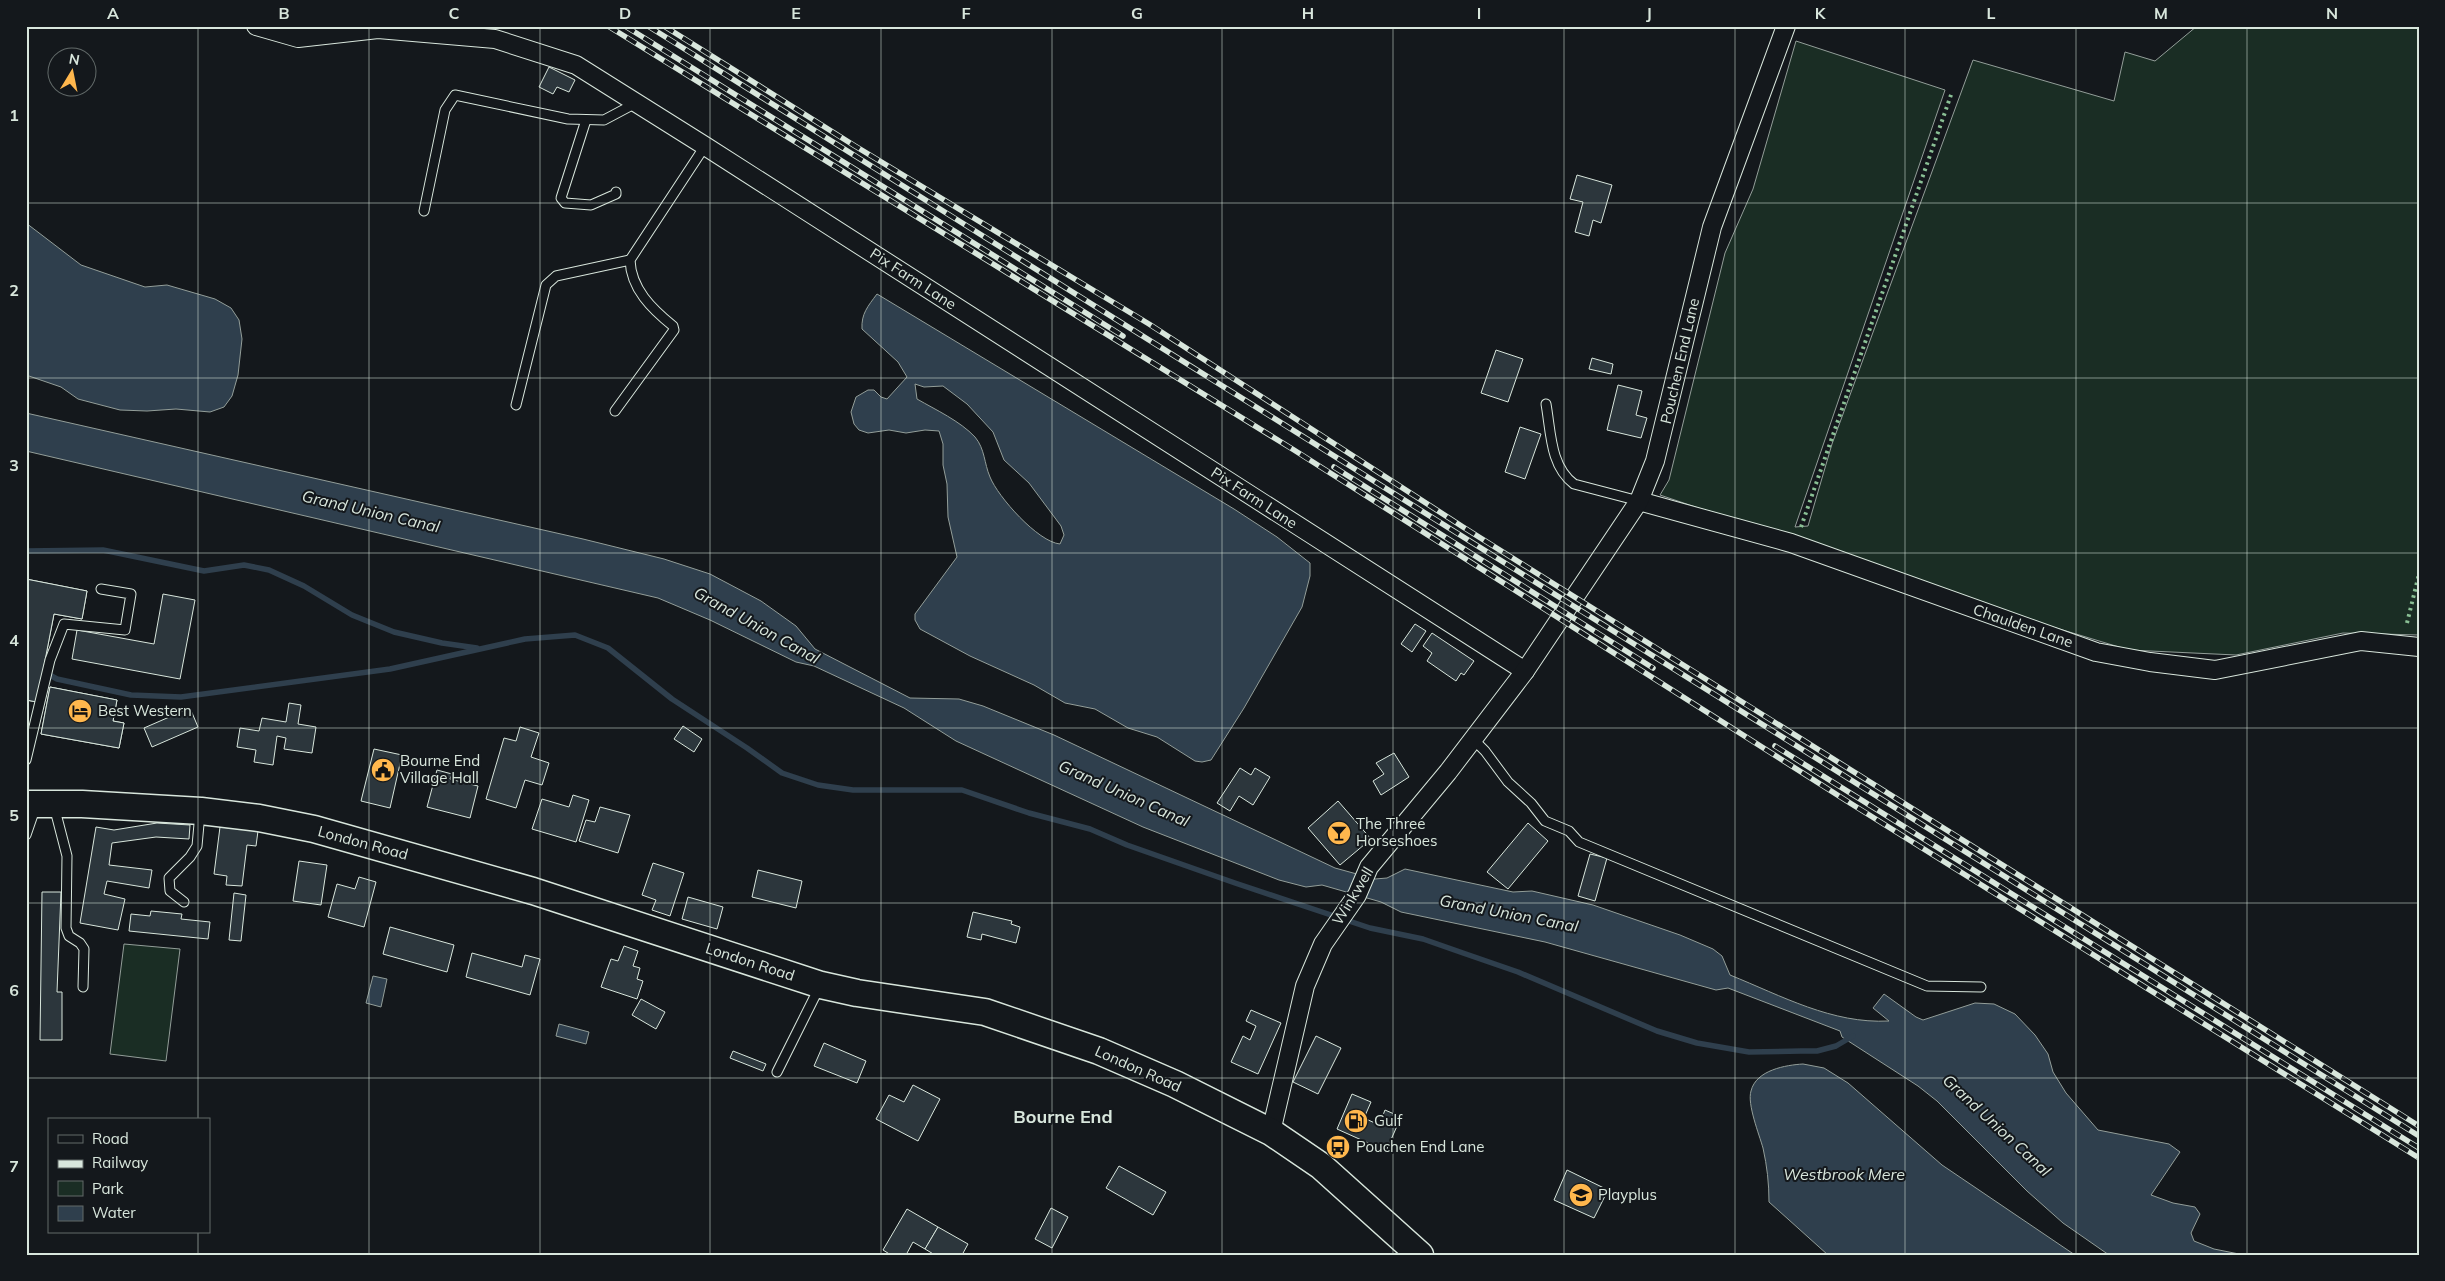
<svg xmlns="http://www.w3.org/2000/svg" width="2445" height="1281" viewBox="0 0 2445 1281" font-family="Mulish,sans-serif">
<rect width="100%" height="100%" fill="#14181c"/>
<g fill="#1a2d24" stroke="#939e99">
<polygon points="2197,26 2419,26 2419,635 2343,633 2236,655 2129,650 2023,618 1660,495 1669,480 1725,253 1753,189 1796,41 1945,90 1795,527 1808,526 1832,444 1973,60 2114,101 2125,52 2155,61"/>
<polygon points="124,944 180,949 166,1061 110,1054"/>
</g>
<g fill="#2f3f4d" stroke="#939e99" fill-rule="evenodd">
<polygon points="26,223 81,265 145,287 167,285 215,299 231,308 239,320 242,339 238,375 232,396 224,407 210,412 176,409 147,411 120,410 78,399 61,387 26,375"/>
<path d="M877,294L1234,509L1277,537L1310,563V576L1302,607L1244,708L1211,760L1202,762L1195,761L1157,737L1128,728L1095,709L1065,703L1034,685L970,656L920,629L915,620V614L957,557L948,517L947,484L943,465V444L939,431L925,430L906,433L889,430L868,433L859,430L854,424L851,412L856,397L868,390H874L881,397L887,399L907,377L898,362L862,329C861,314 868,306 877,294ZM915,384L924,387L943,386L967,404L993,432L1004,460L1029,483L1061,526L1064,535L1060,544C1038,542 998,497 990,477C984,463 985,449 975,437C960,421 936,410 917,399Z"/>
<path d="M26,413L583,539L664,559L710,574L761,601L796,626L815,649L910,698L959,699L983,706L1054,735L1335,868L1375,879L1387,878L1405,869L1513,892L1532,891L1593,905L1680,935L1713,949L1722,956L1730,975C1782,996 1832,1024 1889,1021L1873,1008L1884,994L1916,1017L1923,1020L1975,1003L1994,1004L2015,1014L2035,1035L2048,1054L2053,1072L2066,1093L2098,1130L2169,1144L2180,1152L2151,1195L2173,1203L2195,1207L2200,1214L2191,1233L2194,1241L2214,1249L2244,1255H2109L2063,1223L2027,1191L1937,1101L1918,1086L1842,1037L1840,1031L1728,988L1716,990L1545,942L1401,912L1381,902L1322,885L1306,887L1279,880L1143,827L956,741L904,708L814,666L796,662L710,620L658,598L26,451Z"/>
<polygon points="373,976 387,979 381,1007 366,1003"/>
<polygon points="559,1024 589,1032 586,1044 556,1036"/>
<path d="M1803,1064L1824,1068L1848,1083L1942,1165L2075,1255H1828L1769,1202C1769,1183 1767,1166 1763,1148C1759,1134 1747,1104 1751,1091C1756,1070 1786,1065 1803,1064Z"/>
</g>
<g fill="none" stroke-linecap="round" stroke-linejoin="round">
<g stroke="#2f3f4d" stroke-width="5.5">
<polyline points="26,551 103,550 204,571 244,565 269,570 304,586 352,615 394,632 442,643 477,648"/>
<polyline points="46,673 57,679 131,695 181,697 390,669 525,639 575,635 608,648 672,699 747,748 782,773 818,785 853,790 962,790 1029,813 1090,829 1127,845 1235,883 1370,928 1423,939 1463,953 1518,972 1657,1031 1697,1043 1749,1052 1801,1051 1817,1051 1836,1046 1853,1036"/>
</g>
</g>
<g fill="#2c363c" stroke="#d8e6dc">
<polygon points="549,67 575,80 569,92 557,87 553,94 539,87"/>
<polygon points="1577,175 1612,185 1601,223 1593,220 1589,236 1575,232 1583,202 1570,199"/>
<polygon points="1496,350 1523,359 1508,402 1481,393"/>
<polygon points="1592,358 1613,364 1611,374 1589,369"/>
<polygon points="1618,385 1642,391 1636,415 1647,418 1641,438 1607,430"/>
<polygon points="1520,427 1541,434 1525,479 1505,472"/>
<polygon points="26,579 87,591 82,619 54,614 37,702 26,700"/>
<polygon points="26,579 87,591 82,619 54,614 37,702 26,700"/>
<polygon points="163,594 195,600 180,679 72,659 77,630 154,644"/>
<polygon points="1415,624 1426,631 1412,652 1401,644"/>
<polygon points="1432,633 1474,661 1464,675 1461,673 1456,681 1427,661 1432,653 1423,646"/>
<polygon points="50,687 117,700 113,721 124,723 119,748 41,734"/>
<polygon points="50,687 117,700 113,721 124,723 119,748 41,734"/>
<polygon points="289,703 301,705 298,724 316,727 312,753 284,749 286,738 277,736 273,765 254,762 256,750 237,747 240,728 259,731 262,718 286,722"/>
<polygon points="190,708 198,727 152,747 144,728"/>
<polygon points="683,726 702,739 694,752 674,739"/>
<polygon points="520,727 539,733 531,757 549,763 542,785 525,780 516,808 486,799 504,738 516,741"/>
<polygon points="374,749 402,755 390,808 361,801"/>
<polygon points="1394,753 1409,777 1381,795 1373,781 1384,774 1376,763"/>
<polygon points="1240,768 1251,775 1255,768 1270,777 1253,805 1239,796 1230,811 1217,803"/>
<polygon points="437,770 452,774 450,779 478,786 470,818 427,807"/>
<polygon points="573,795 589,800 576,842 532,829 542,799 569,807"/>
<polygon points="1338,801 1371,839 1340,865 1308,828"/>
<polygon points="600,807 630,815 618,853 579,841 586,820 595,822"/>
<polygon points="157,823 190,825 189,839 156,837 112,843 109,865 152,870 149,888 107,881 104,894 125,899 118,930 80,923 96,827 114,830"/>
<polygon points="1528,823 1548,841 1508,889 1487,872"/>
<polygon points="220,827 258,831 256,846 247,845 242,886 226,885 227,876 214,874"/>
<polygon points="1590,854 1607,858 1595,901 1578,896"/>
<polygon points="299,861 327,865 321,905 293,901"/>
<polygon points="653,863 684,873 670,916 652,910 656,900 642,895"/>
<polygon points="758,870 802,881 796,908 752,897"/>
<polygon points="359,877 376,882 364,927 328,917 337,884 355,889"/>
<polygon points="42,892 61,892 57,992 62,992 62,1040 40,1040"/>
<polygon points="234,893 246,895 241,941 229,940"/>
<polygon points="688,897 723,907 717,929 682,919"/>
<polygon points="151,911 182,914 181,919 210,922 208,939 129,931 131,914 150,916"/>
<polygon points="973,912 1012,921 1011,924 1020,927 1016,943 982,934 981,940 967,937"/>
<polygon points="390,927 454,945 447,972 383,954"/>
<polygon points="624,946 638,951 633,966 640,968 637,979 643,981 637,999 601,987 611,959 618,961"/>
<polygon points="472,953 522,967 525,955 540,959 530,995 466,977"/>
<polygon points="641,999 665,1012 656,1029 632,1015"/>
<polygon points="1251,1010 1281,1023 1258,1074 1231,1062 1243,1036 1250,1040 1256,1026 1246,1021"/>
<polygon points="1316,1036 1341,1048 1318,1094 1293,1082"/>
<polygon points="824,1043 866,1061 857,1083 814,1066"/>
<polygon points="733,1051 766,1064 763,1071 730,1058"/>
<polygon points="913,1085 940,1099 918,1141 876,1119 889,1095 904,1102"/>
<polygon points="1352,1094 1371,1102 1364,1118 1379,1125 1385,1110 1401,1117 1386,1151 1337,1129"/>
<polygon points="1119,1166 1166,1192 1153,1215 1106,1188"/>
<polygon points="1567,1170 1608,1190 1594,1218 1554,1200"/>
<polygon points="1051,1208 1068,1217 1052,1248 1035,1239"/>
<polygon points="907,1209 938,1227 925,1249 913,1242 906,1255 891,1255 883,1250"/>
<polygon points="938,1227 968,1244 962,1255 935,1255 925,1249"/>
</g>
<g fill="none" stroke-linecap="round" stroke-linejoin="round">
<g stroke="#d8e6dc" stroke-width="11">
<g id="lane">
<polyline points="586,120 561,198 565,203 591,205 616,194 616,192"/>
<polyline points="424,211 445,110 455,95 568,119 604,120 636,103"/>
<path d="M1546,404C1551,432 1550,466 1574,484L1639,501"/>
<polyline points="516,405 546,285 556,276 630,260"/>
<path d="M615,411L674,330L673,326C652,309 631,289 630,260L705,146"/>
<polyline points="1473,739 1485,751 1508,782 1531,803 1545,821 1569,831 1579,842 1927,986 1981,987"/>
<polyline points="26,760 50,660 64,624 125,630 131,594 101,589"/>
<polyline points="54,806 67,856 66,928 69,936 80,943 84,949 83,987"/>
<polyline points="26,835 36,806"/>
<polyline points="184,902 170,891 169,878 190,857 197,846 200,813"/>
<polyline points="777,1072 819,988"/>
</g>
</g>
<g stroke="#d8e6dc" stroke-width="20">
<g id="street">
<polyline points="256,26 298,38 378,29 495,39 576,65 705,146 1525,671"/>
<polyline points="1639,501 1791,543 2096,652 2150,662 2215,670 2361,641 2419,647"/>
<polyline points="1271,1132 1305,986 1323,944 1357,895 1369,867 1448,772 1525,671 1639,501 1655,461 1712,227 1786,26"/>
</g>
</g>
<g stroke="#d8e6dc" stroke-width="29">
<polyline id="primary" points="26,804 82,804 201,811 259,818 314,829 533,891 821,985 857,993 985,1012 1099,1051 1175,1084 1271,1132 1321,1166 1420,1255"/>
</g>
<use href="#lane" stroke="#14181c" stroke-width="9"/>
<use href="#street" stroke="#14181c" stroke-width="18"/>
<use href="#primary" stroke="#14181c" stroke-width="26"/>
<g stroke="#d8e6dc" stroke-width="5.5">
<g id="rail">
<polyline points="608,26 1294,450 1850,803 2419,1158"/>
<polyline points="625,26 1123,336"/>
<polyline points="648,26 2419,1136"/>
<polyline points="664,26 855,146 1149,324 1463,527 2419,1126"/>
<polyline points="1334,467 1653,668"/>
<polyline points="1775,746 2419,1148"/>
</g>
</g>
<use href="#rail" stroke="#14181c" stroke-width="4" stroke-dasharray="11" stroke-linecap="butt"/>
<g stroke="#8ac095" stroke-width="4" stroke-dasharray="2.5 4" stroke-linecap="butt">
<polyline points="1801,527 1952,92"/>
<polyline points="2407,623 2419,574"/>
</g>
</g>
<path fill="none" stroke="#d8e6dc" stroke-width="1" stroke-opacity="0.55" d="M198,26V1120M369,26V1255M540,26V1255M710,26V1255M881,26V1255M1052,26V1255M1222,26V1255M1393,26V1255M1564,26V1255M1735,26V1255M1905,26V1255M2076,26V1255M2247,26V1255M26,203H2419M26,378H2419M26,553H2419M26,728H2419M26,903H2419M26,1078H2419M198,1232V1255"/>
<defs>
<g id="hotel-disc" transform="scale(1.25)"><circle r="9.5" fill="#ffb74d" stroke="#14181c"/><path d="M-6-4.5h1.5V1H6V5H4.5V3h-9V5H-6ZM-4 0a1.8 1.8 0 1 1 3.6 0ZM.5 0V-2.5h3Q6-2.5 6 0Z" fill="#111"/></g>
<g id="civic-disc" transform="scale(1.25)"><circle r="9.5" fill="#ffb74d" stroke="#14181c"/><path d="M-.6-6.5H3V-4.5H.6V-3L4-1V1h2V6H-6V1h2V-1L-.6-3ZM-1.2 2.5V6h2.4V2.5Z" fill="#111"/></g>
<g id="bar-disc" transform="scale(1.25)"><circle r="9.5" fill="#ffb74d" stroke="#14181c"/><path d="M-6-5H6L.8 .8V4.5H3.5V6h-7V4.5H-.8V.8Z" fill="#111"/></g>
<g id="fuel-disc" transform="scale(1.25)"><circle r="9.5" fill="#ffb74d" stroke="#14181c"/><path d="M-5.5-6h7V0h2V4h1.3V-2.5L3-4.5l.8-.8L6-3V5H2.5V1h-1V6h-7ZM-4.2-4.7v3.2H.2V-4.7Z" fill="#111"/></g>
<g id="bus-disc" transform="scale(1.25)"><circle r="9.5" fill="#ffb74d" stroke="#14181c"/><path d="M-5-6H5V4H4V6H2V4H-2V6H-4V4H-5ZM-3.5-4V0h7V-4ZM-3.5 1.2v1.5H-2V1.2ZM2 1.2v1.5H3.5V1.2Z" fill="#111"/></g>
<g id="school-disc" transform="scale(1.25)"><circle r="9.5" fill="#ffb74d" stroke="#14181c"/><path d="M0-5L7-2L0 1L-7-2ZM-4 1L0 2.5L4 1V4Q0 6-4 4Z" fill="#111"/></g>
</defs>
<g fill-rule="evenodd">
<use href="#hotel-disc" x="80" y="711"/>
<use href="#civic-disc" x="383" y="770"/>
<use href="#bar-disc" x="1339" y="833"/>
<use href="#fuel-disc" x="1356" y="1121"/>
<use href="#bus-disc" x="1338" y="1147"/>
<use href="#school-disc" x="1581" y="1195"/>
</g>
<g text-anchor="middle" stroke-width="4" stroke-linejoin="round" paint-order="stroke">
<g font-size="15" fill="#d8e6dc" stroke="#14181c">
<text transform="translate(913 279) rotate(33)" y="5">Pix Farm Lane</text>
<text transform="translate(1680 361) rotate(-77)" y="5">Pouchen End Lane</text>
<text transform="translate(1254 498) rotate(33)" y="5">Pix Farm Lane</text>
<text transform="translate(2023 626) rotate(19)" y="5">Chaulden Lane</text>
<text transform="translate(363 843) rotate(15)" y="5">London Road</text>
<text transform="translate(1353 896) rotate(-59)" y="5">Winkwell</text>
<text transform="translate(750 962) rotate(18)" y="5">London Road</text>
<text transform="translate(1138 1069) rotate(24)" y="5">London Road</text>
</g>
<g font-size="15" fill="#d8e6dc" stroke="#14181c" text-anchor="start">
<text x="98" y="716">Best Western</text>
<text x="400" y="766">Bourne End<tspan x="400" dy="17">Village Hall</tspan></text>
<text x="1356" y="829">The Three<tspan x="1356" dy="17">Horseshoes</tspan></text>
<text x="1374" y="1126">Gulf</text>
<text x="1356" y="1152">Pouchen End Lane</text>
<text x="1598" y="1200">Playplus</text>
</g>
<g font-size="16" font-style="italic" fill="#d8e6dc" stroke="#14181c">
<text transform="translate(371 511) rotate(13)" y="6">Grand Union Canal</text>
<text transform="translate(757 625) rotate(29)" y="6">Grand Union Canal</text>
<text transform="translate(1124 793) rotate(24)" y="6">Grand Union Canal</text>
<text transform="translate(1509 913) rotate(11)" y="6">Grand Union Canal</text>
<text transform="translate(1997 1125) rotate(43)" y="6">Grand Union Canal</text>
<text x="1844" y="1180">Westbrook Mere</text>
</g>
<g font-size="18" font-weight="bold" fill="#d8e6dc" stroke="#14181c">
<text x="1063" y="1123">Bourne End</text>
</g>
</g>
<rect width="2445" height="1281" fill="none" stroke="#14181c" stroke-width="55"/>
<rect x="48" y="1118" width="162" height="115" fill="#14181c" stroke="#626a69"/>
<rect x="58" y="1135" width="25" height="8" fill="#14181c" stroke="#626a69"/>
<text x="92" y="1144" font-size="15" fill="#d8e6dc">Road</text>
<rect x="58" y="1160" width="25" height="8" fill="#d8e6dc" stroke="#626a69"/>
<text x="92" y="1168" font-size="15" fill="#d8e6dc">Railway</text>
<rect x="58" y="1181" width="25" height="15" fill="#1a2d24" stroke="#626a69"/>
<text x="92" y="1194" font-size="15" fill="#d8e6dc">Park</text>
<rect x="58" y="1206" width="25" height="15" fill="#2f3f4d" stroke="#626a69"/>
<text x="92" y="1218" font-size="15" fill="#d8e6dc">Water</text>
<g transform="translate(72 72) rotate(10)"><circle r="24" fill="#14181c" stroke="#626a69"/>
<path d="M0-4L9 19L0 12L-9 19Z" fill="#ffb74d"/>
<text y="-8" font-size="14" font-weight="bold" text-anchor="middle" fill="#d8e6dc">N</text>
</g>
<rect x="28" y="28" width="2390" height="1226" fill="none" stroke="#d8e6dc" stroke-width="2"/>
<g font-size="16" text-anchor="middle" font-weight="bold" fill="#d8e6dc">
<text x="113" y="19">A</text>
<text x="284" y="19">B</text>
<text x="454" y="19">C</text>
<text x="625" y="19">D</text>
<text x="796" y="19">E</text>
<text x="966" y="19">F</text>
<text x="1137" y="19">G</text>
<text x="1308" y="19">H</text>
<text x="1479" y="19">I</text>
<text x="1649" y="19">J</text>
<text x="1820" y="19">K</text>
<text x="1991" y="19">L</text>
<text x="2161" y="19">M</text>
<text x="2332" y="19">N</text>
<text x="14" y="121">1</text>
<text x="14" y="296">2</text>
<text x="14" y="471">3</text>
<text x="14" y="646">4</text>
<text x="14" y="821">5</text>
<text x="14" y="996">6</text>
<text x="14" y="1172">7</text>
</g>
</svg>
